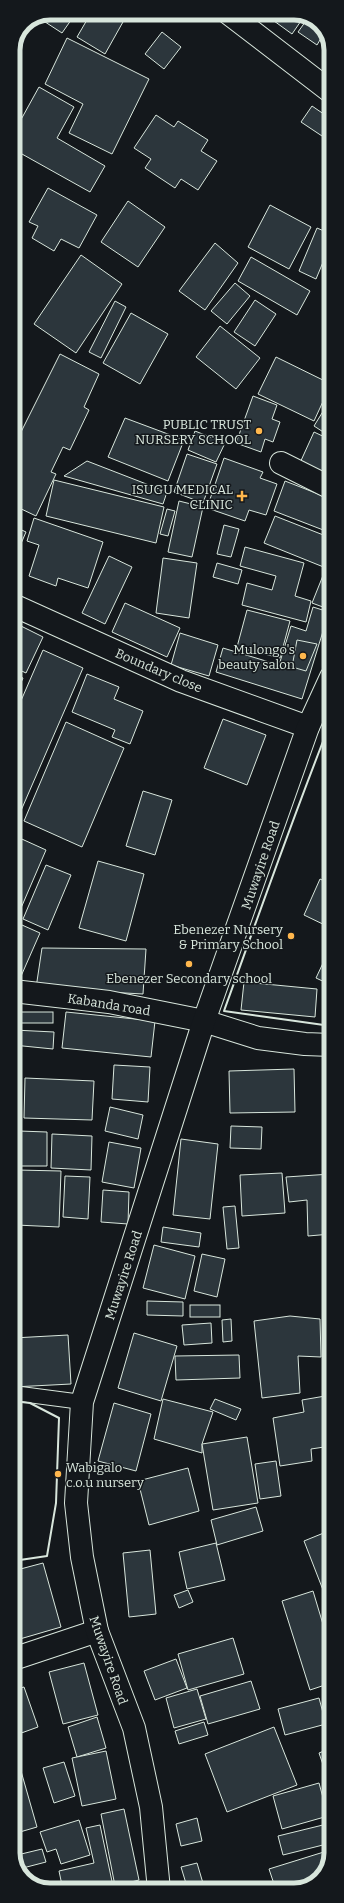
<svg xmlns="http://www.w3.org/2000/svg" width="344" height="1903" viewBox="0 0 344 1903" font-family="Bitter,serif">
<rect width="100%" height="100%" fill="#14181c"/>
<g fill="#2c363c" stroke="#d8e6dc">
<polygon points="50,13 76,13 62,33 39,18"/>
<polygon points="91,13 128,13 105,54 77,37"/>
<polygon points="263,13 296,13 303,18 292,34"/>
<polygon points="308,18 321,27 324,33 317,45 298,32"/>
<polygon points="162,32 181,47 164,69 145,54"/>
<polygon points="67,38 149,79 112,154 69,133 83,104 45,84"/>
<polygon points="39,87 74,107 57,138 105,166 90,192 13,149 13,134"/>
<polygon points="312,106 331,119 331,142 301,122"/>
<polygon points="156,115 174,127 178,121 208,140 201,151 217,161 198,190 181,179 175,188 145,168 151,159 134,148"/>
<polygon points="48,188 97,215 79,248 61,239 54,251 32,238 38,226 29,222"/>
<polygon points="128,201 165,227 138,267 101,242"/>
<polygon points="270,205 311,227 289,269 248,247"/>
<polygon points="317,228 331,234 331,243 316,279 299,271"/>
<polygon points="215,243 238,263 205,310 179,291"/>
<polygon points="81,255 122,284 76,353 34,324"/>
<polygon points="251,257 310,291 297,315 238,281"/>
<polygon points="235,283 250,296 227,324 211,311"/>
<polygon points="255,300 276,314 255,346 234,332"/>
<polygon points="115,301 126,307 101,358 89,352"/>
<polygon points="131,313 168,334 140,384 103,363"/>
<polygon points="220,326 260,358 236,389 196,357"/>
<polygon points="60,354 99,374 84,407 89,410 70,450 63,447 51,472 56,474 36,516 13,505 13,448"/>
<polygon points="276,357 331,384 314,421 258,394"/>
<polygon points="253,396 277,405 272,419 280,422 273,442 265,439 261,452 236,443"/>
<polygon points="330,400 331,400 331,437 314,426"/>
<polygon points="125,418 184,440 168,481 108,457"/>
<polygon points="195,431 225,443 216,462 188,450"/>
<polygon points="314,432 331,440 331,449 327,457 331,459 331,481 299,465"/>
<polygon points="187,454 217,464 203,503 174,492"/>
<polygon points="224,458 263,472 260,478 277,484 266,515 249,510 245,521 207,508"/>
<polygon points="87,461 167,492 163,504 64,476"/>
<polygon points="54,480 164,507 156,543 46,516"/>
<polygon points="285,481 331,499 331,533 274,511"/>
<polygon points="179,501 203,507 192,557 168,552"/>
<polygon points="167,509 175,511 168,536 160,534"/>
<polygon points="275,516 331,538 331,610 312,603 326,568 264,543"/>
<polygon points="34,518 103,542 88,588 58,578 56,586 29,576 39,545 27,541"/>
<polygon points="224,525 239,529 231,557 217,554"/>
<polygon points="13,526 26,532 13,562"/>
<polygon points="245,547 304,563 295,596 311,601 306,622 242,605 247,583 272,590 276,576 240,566"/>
<polygon points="109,556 132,567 105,624 82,613"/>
<polygon points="163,558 197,563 189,618 156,613"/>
<polygon points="217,563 242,570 238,584 213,577"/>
<polygon points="125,603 180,628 167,657 112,632"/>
<polygon points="313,607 329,612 302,699 216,672 223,648 279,665 291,626 306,631"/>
<polygon points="247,610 290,621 280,658 237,647"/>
<polygon points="13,622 43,637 26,673 13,667"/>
<polygon points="180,633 218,645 209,676 171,665"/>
<polygon points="297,640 317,644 306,671 292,667"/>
<polygon points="43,650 83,668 16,822 13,821 13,719"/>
<polygon points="13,674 23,678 13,702"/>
<polygon points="87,674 119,687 114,699 143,711 130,744 112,737 115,730 72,712"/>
<polygon points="223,719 266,735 247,785 204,768"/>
<polygon points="66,722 124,748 82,847 24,821"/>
<polygon points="143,791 172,800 155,855 126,846"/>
<polygon points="13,835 46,850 18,915 13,913"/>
<polygon points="331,852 331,869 324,866"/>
<polygon points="98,861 144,874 126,941 79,928"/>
<polygon points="46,865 71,875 48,930 23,919"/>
<polygon points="320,879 331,884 331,928 304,915"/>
<polygon points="13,921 40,933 18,983 13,981"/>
<polygon points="331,946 331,985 316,978"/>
<polygon points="42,948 146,949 143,994 36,988"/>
<polygon points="244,982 317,989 315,1017 241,1010"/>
<rect x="13" y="1012" width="40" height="11"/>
<polygon points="66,1012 155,1021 151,1057 62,1048"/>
<polygon points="14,1030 54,1032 53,1049 13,1045"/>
<polygon points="114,1065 150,1067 148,1102 112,1099"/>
<polygon points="294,1069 295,1112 230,1113 229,1071"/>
<polygon points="25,1078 94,1081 92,1120 24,1118"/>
<polygon points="110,1107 143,1115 138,1139 105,1131"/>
<polygon points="231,1126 262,1127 261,1149 230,1148"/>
<polygon points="19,1131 47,1132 47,1166 18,1166"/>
<polygon points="52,1134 92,1136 91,1170 51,1168"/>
<polygon points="181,1139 218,1144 210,1219 173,1215"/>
<polygon points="109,1142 141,1148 134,1188 102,1182"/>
<polygon points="17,1170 61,1171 59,1227 16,1225"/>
<polygon points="282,1173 285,1213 242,1216 240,1175"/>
<polygon points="331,1174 331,1234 308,1236 307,1200 289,1202 286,1177"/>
<polygon points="65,1176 90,1177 88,1219 63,1217"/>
<polygon points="103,1190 129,1192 128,1224 101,1222"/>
<polygon points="235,1206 239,1248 227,1249 223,1207"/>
<polygon points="163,1227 201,1233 199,1247 161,1242"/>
<polygon points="154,1245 195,1256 185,1299 143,1288"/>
<polygon points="202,1254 225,1259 217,1297 194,1291"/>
<polygon points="147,1301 183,1302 183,1316 147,1315"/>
<rect x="190" y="1305" width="30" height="12"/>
<polygon points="290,1316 320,1319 321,1357 298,1356 300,1393 262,1398 254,1321"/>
<polygon points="231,1319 232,1341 223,1342 222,1320"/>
<polygon points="211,1323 212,1343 184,1345 182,1325"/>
<polygon points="134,1333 177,1346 161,1401 118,1388"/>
<polygon points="68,1335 71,1384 13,1387 13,1338"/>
<polygon points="239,1355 240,1378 176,1380 175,1356"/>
<polygon points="331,1395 331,1446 311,1449 312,1461 280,1466 273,1418 304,1412 302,1400"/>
<polygon points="163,1399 213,1412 202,1444 202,1453 154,1439"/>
<polygon points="215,1399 241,1409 236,1420 210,1409"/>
<polygon points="114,1403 151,1414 136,1471 98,1461"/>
<polygon points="247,1437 258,1503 213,1510 202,1444"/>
<polygon points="276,1461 281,1496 260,1499 255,1464"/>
<polygon points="188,1468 199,1511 149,1525 138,1481"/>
<polygon points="256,1507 263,1531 217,1545 211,1520"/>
<polygon points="331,1530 331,1587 323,1590 304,1541"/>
<polygon points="216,1543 225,1580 187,1589 179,1552"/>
<polygon points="150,1550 156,1614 129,1617 123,1553"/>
<polygon points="43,1563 61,1627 13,1641 13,1571"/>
<polygon points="188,1590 193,1602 179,1608 174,1595"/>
<polygon points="313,1591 325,1631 331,1629 331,1683 310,1690 282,1601"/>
<polygon points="233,1638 244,1674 188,1690 178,1654"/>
<polygon points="176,1659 187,1688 155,1700 144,1671"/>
<polygon points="84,1663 98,1715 63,1724 49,1672"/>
<polygon points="17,1672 21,1685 13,1687 13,1674"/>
<polygon points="251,1681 260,1709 208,1724 200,1696"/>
<polygon points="24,1687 38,1727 13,1736 13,1690"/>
<polygon points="197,1689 206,1719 174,1728 166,1698"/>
<polygon points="319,1698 326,1724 285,1735 278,1709"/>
<polygon points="97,1717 106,1748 77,1757 68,1727"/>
<polygon points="204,1722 208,1735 179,1744 175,1731"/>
<polygon points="274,1727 297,1785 227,1812 205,1754"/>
<polygon points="13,1744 20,1750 13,1758"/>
<polygon points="331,1748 331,1778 328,1779 319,1753"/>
<polygon points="106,1751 116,1799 82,1806 72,1758"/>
<polygon points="64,1762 75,1796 54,1803 43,1768"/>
<polygon points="19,1764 37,1827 13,1834 13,1765"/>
<polygon points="319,1783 328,1816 282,1829 273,1796"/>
<polygon points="124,1809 139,1880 115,1886 101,1814"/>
<polygon points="197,1818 202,1841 181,1846 176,1824"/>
<polygon points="79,1820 90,1855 61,1864 56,1849 47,1852 40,1832"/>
<polygon points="327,1824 331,1843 283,1855 278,1836"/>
<polygon points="100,1825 113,1886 96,1890 63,1890 59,1871 94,1863 86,1828"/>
<polygon points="42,1849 46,1862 19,1869 13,1856"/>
<polygon points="327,1851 329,1857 322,1876 276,1890 269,1869"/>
<polygon points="197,1863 205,1890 188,1890 181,1867"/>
</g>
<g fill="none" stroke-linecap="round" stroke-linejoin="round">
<g stroke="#d8e6dc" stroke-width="16">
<polyline id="service" points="13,1393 82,1402"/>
</g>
<g stroke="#d8e6dc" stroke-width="24">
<g id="minor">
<polyline points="228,13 331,92"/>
<polyline points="281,463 331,488"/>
<polyline points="13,605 181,681 308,727"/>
<polyline points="13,991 109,1002 204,1021 258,1038 305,1044 331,1045"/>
<polyline points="13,1659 97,1631"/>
<polyline points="159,1890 151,1807 134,1728 97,1631 82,1557 76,1503 82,1402 204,1021 308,727 331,677"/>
</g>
</g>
<use href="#service" stroke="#14181c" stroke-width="14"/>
<use href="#minor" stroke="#14181c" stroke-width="22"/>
<g stroke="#d8e6dc" stroke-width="2">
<path d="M331,721C293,817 259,914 224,1011L331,1026"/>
<polyline points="13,1401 30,1403 59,1418 56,1503 47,1556 13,1561"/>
</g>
</g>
<g fill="#ffb74d" stroke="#14181c" stroke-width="1.5">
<circle cx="259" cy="431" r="4"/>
<path d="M240 490h4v4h4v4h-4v4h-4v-4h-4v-4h4z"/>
<circle cx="303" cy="656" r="4"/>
<circle cx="291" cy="936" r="4"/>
<circle cx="189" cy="964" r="4"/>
<circle cx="58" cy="1474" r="4"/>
</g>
<g text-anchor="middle" stroke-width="3" stroke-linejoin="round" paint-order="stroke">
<g font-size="13" fill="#d8e6dc" stroke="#14181c" text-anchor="end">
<text x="251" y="429">PUBLIC TRUST<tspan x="251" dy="15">NURSERY SCHOOL</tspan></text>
<text x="233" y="494">ISUGU MEDICAL<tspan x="233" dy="15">CLINIC</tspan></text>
<text x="295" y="654">Mulongo's<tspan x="295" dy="15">beauty salon</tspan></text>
<text x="283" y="934">Ebenezer Nursery<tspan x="283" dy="15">&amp; Primary School</tspan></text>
<text x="189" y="983" text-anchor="middle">Ebenezer Secondary school</text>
<text x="66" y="1472" text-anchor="start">Wabigalo<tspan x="66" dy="15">c.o.u nursery</tspan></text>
</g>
<g font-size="13" fill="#d8e6dc" stroke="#14181c">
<text transform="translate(159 670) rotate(23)" y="5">Boundary close</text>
<text transform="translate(260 865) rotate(-71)" y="5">Muwayire Road</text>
<text transform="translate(109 1004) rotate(9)" y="5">Kabanda road</text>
<text transform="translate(123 1275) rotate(-72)" y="5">Muwayire Road</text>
<text transform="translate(109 1660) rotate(71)" y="5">Muwayire Road</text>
</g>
</g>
<path d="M0 0H344V1903H0ZM50 20H294A30 30 0 0 1 324 50V1853A30 30 0 0 1 294 1883H50A30 30 0 0 1 20 1853V50A30 30 0 0 1 50 20Z" fill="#14181c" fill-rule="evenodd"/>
<path fill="none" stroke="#d8e6dc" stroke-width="5" d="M50 20H294A30 30 0 0 1 324 50V1853A30 30 0 0 1 294 1883H50A30 30 0 0 1 20 1853V50A30 30 0 0 1 50 20Z"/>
</svg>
